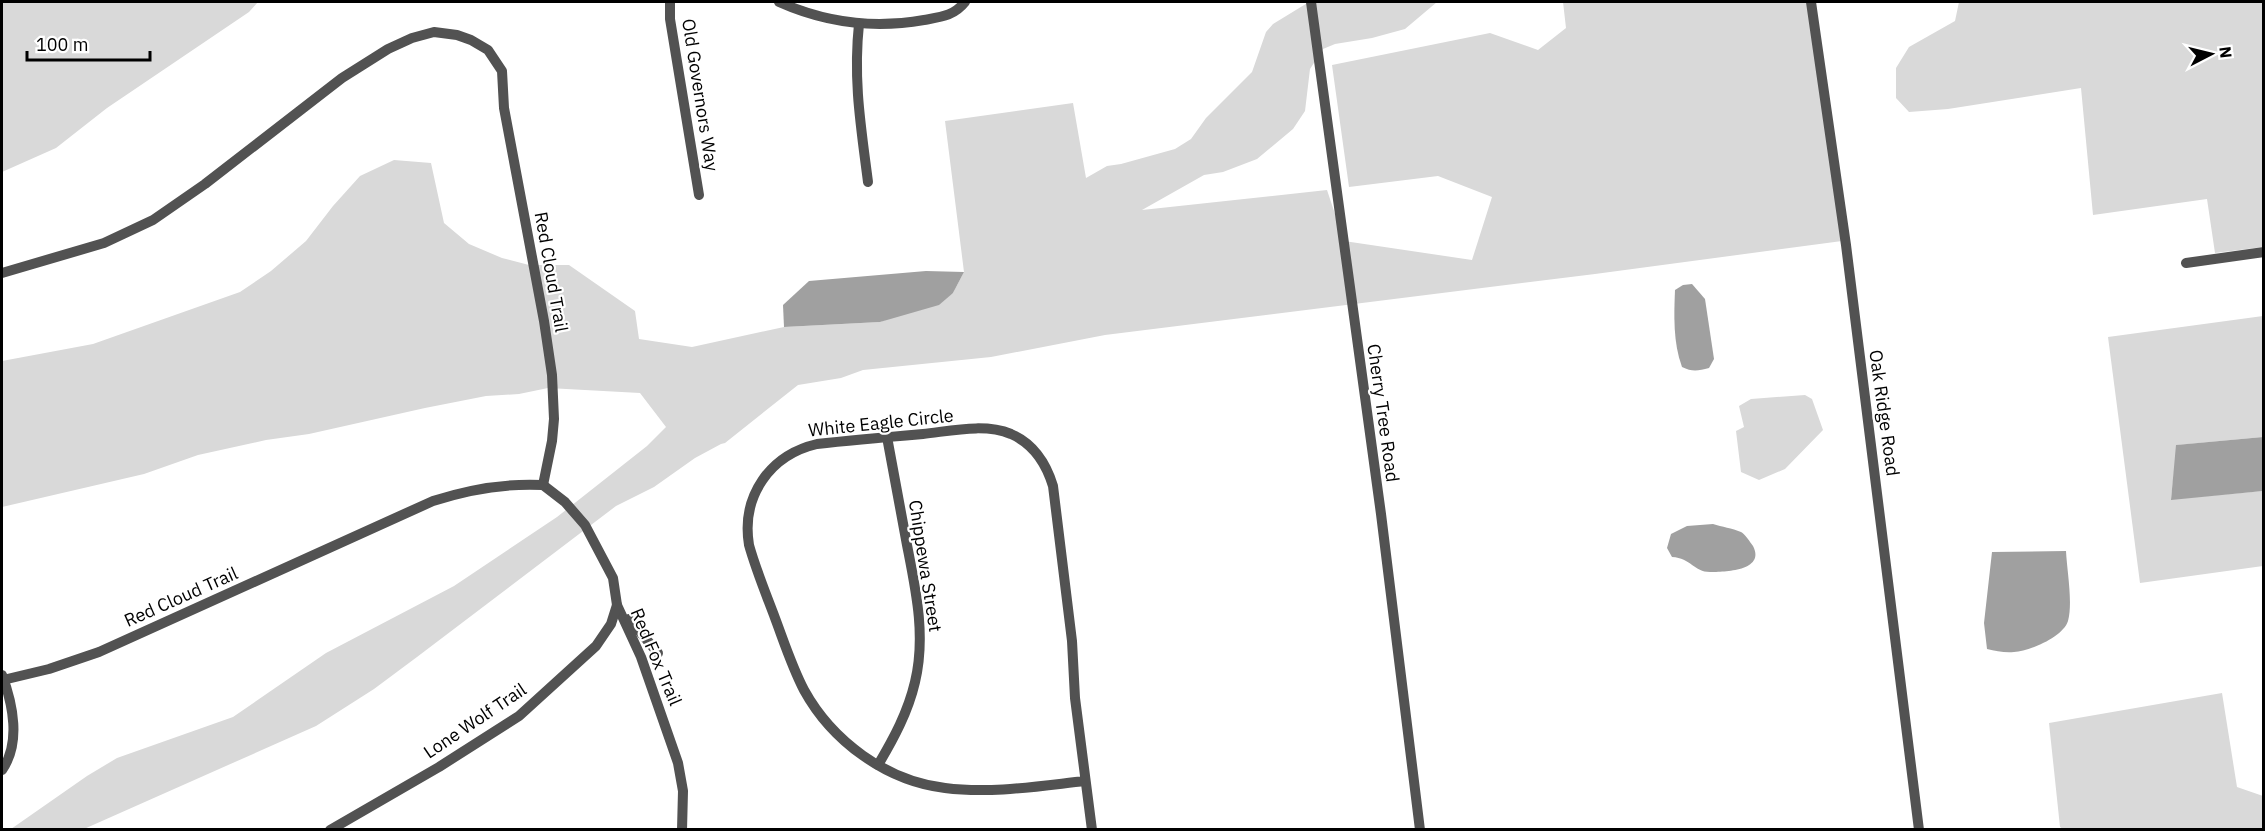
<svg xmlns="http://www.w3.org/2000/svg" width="2265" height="831" viewBox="0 0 2265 831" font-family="'IBM Plex Sans',sans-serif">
<rect width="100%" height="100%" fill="#fff"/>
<g fill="#d9d9d9">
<polygon points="2,2 258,2 249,12 107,108 56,148 2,172"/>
<polygon points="1309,2 1437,2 1405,29 1372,38 1335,44 1323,49 1310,69 1305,111 1293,129 1257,159 1223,172 1204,175 1142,210 1327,190 1344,241 1472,260 1492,197 1438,176 1349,187 1332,65 1490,33 1538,50 1566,28 1563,2 1811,2 1842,241 1595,274 1105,335 991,357 863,370 841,378 798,385 725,443 721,444 695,458 654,487 616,506 417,657 374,689 316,726 84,829 11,829 87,776 117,758 233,717 326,653 454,586 557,517 647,446 666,427 640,393 548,388 519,394 486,396 425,408 309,434 266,440 198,455 144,474 2,507 2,361 93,344 240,292 271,271 306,241 333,206 360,176 394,160 431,163 444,223 469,244 502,258 529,265 569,265 635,311 639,339 692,347 784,327 880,322 953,293 964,272 945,121 1073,103 1086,178 1107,166 1121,164 1175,149 1191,139 1206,118 1252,72 1266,32 1273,24"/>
<polygon points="1959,2 2263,2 2263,247 2215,253 2207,199 2093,215 2081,88 1948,109 1909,112 1896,98 1896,68 1909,47 1955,21"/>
<polygon points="2263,316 2263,437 2177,445 2171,499 2263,491 2263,566 2140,583 2108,337"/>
<polygon points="1805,395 1812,399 1823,430 1785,469 1759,480 1741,472 1736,431 1744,427 1739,406 1751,399"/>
<polygon points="2222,693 2237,787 2263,796 2263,829 2064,830 2060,827 2049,723"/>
</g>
<g fill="#a0a0a0">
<polygon points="926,271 964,272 953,293 939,305 880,322 784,327 783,305 809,281"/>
<path d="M1692,284L1705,299L1714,359L1709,368C1698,371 1692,372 1682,367C1673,343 1674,315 1675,290L1683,285Z"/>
<polygon points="2263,437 2263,491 2171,500 2176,445"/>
<path d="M1713,524C1722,527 1732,528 1741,532C1745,534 1750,542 1753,546C1766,571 1724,572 1710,572C1694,572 1691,558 1672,557L1667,548L1671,534L1687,526Z"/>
<path d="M2066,551C2067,571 2073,602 2068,621C2063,637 2030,651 2014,652C2005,653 1996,651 1987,649L1984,623L1992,552Z"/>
</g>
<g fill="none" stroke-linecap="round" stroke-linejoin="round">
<g stroke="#525252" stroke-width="10">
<polyline points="670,2 670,19 699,195"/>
<path d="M779,2C826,23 873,29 924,20C941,17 954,16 965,2"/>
<polyline points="1311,2 1381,514 1420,830"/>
<polyline points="1811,2 1846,245 1919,830"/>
<path d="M859,24C853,80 861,127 868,182"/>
<polyline points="2186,263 2264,252"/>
<polyline points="2,273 104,243 153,220 205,184 342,78 388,49 412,38 434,32 457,35 471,40 488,50 502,71 504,108 544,321 552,375 554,419 552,441 543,485"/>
<polyline points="543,485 565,502 585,525 613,578 617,605 641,657 678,763 683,791 682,830"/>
<polyline points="629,619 658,653"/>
<path d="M3,680L49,669L99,652L433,501C470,489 504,483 543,485"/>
<path d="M878,765C894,738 908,712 915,682C926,636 916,591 907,545C900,509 894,473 887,437"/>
<path d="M2,770C21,743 13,704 2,675"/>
<path d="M1085,781C1039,786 991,794 945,788C886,781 832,741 804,690C792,667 784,642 775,618C766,594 756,570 749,545C741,496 770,455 817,444C853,440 888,437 923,434C951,431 984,423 1011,434C1034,444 1046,463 1053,486L1072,641L1075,698L1092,830"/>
<polyline points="330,830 439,767 519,716 596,646 611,624 617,605"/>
</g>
</g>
<g text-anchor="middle" stroke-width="4.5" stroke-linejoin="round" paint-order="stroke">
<g font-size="18" fill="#000" stroke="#fff">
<text transform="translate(700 95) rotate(81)" y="6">Old Governors Way</text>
<text transform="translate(551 272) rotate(80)" y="6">Red Cloud Trail</text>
<text transform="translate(1383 413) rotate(82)" y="6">Cherry Tree Road</text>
<text transform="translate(1884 413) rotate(82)" y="6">Oak Ridge Road</text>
<text transform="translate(881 423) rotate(-6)" y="6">White Eagle Circle</text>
<text transform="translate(925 566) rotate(81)" y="6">Chippewa Street</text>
<text transform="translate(181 597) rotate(-24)" y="6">Red Cloud Trail</text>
<text transform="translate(656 657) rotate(67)" y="6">Red Fox Trail</text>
<text transform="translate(475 721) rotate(-34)" y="6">Lone Wolf Trail</text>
</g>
</g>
<rect width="2265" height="831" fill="none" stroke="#000000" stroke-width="6"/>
<g transform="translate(2211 54) rotate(83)" stroke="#ffffff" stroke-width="4.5" paint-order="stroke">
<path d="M0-4.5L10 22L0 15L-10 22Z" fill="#000000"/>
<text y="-9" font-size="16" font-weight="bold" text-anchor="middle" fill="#000000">N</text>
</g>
<path d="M27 51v9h123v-9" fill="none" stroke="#000000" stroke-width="3"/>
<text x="36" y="51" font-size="18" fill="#000000" stroke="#ffffff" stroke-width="4.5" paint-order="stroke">100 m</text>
</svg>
